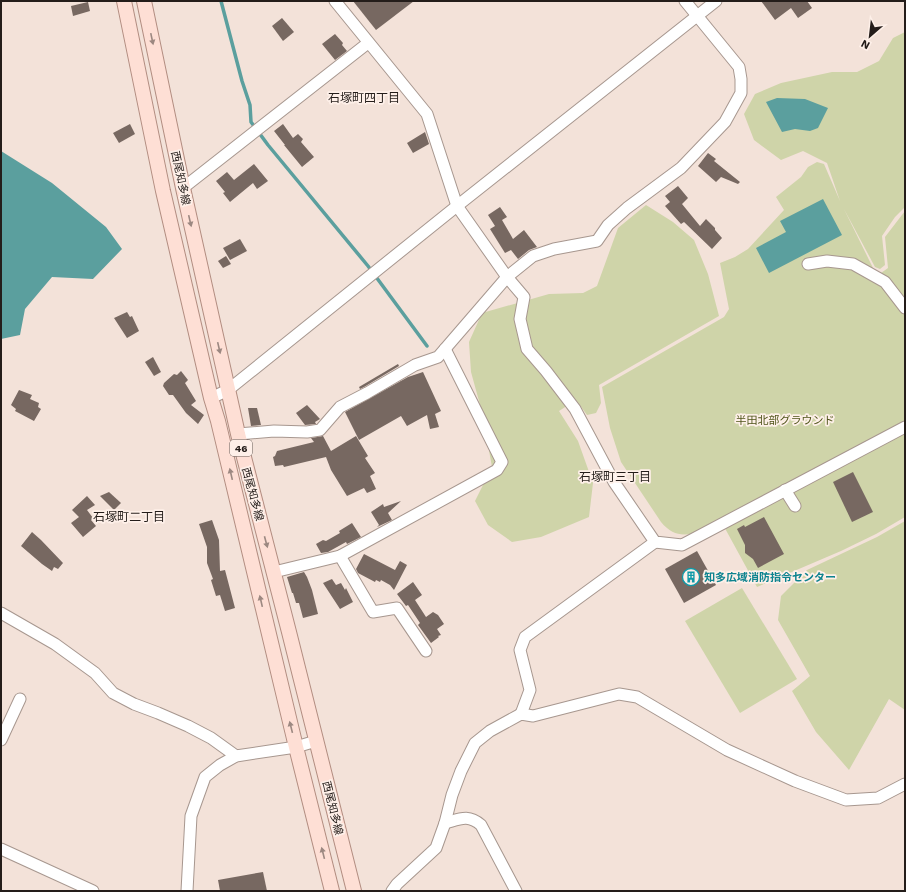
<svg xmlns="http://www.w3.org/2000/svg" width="906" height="892" font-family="'Work Sans','Noto Sans JP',sans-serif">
  <rect width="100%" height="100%" fill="#f3e2d9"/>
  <!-- green -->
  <g fill="#cfd4a9">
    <path d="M905,32v175l-10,10 -13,19 3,29 -5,4 -5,-2 -31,-58 30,61 7,3 7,-5 -3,-31 20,-26v306l-29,17 -35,17 -84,36 -36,-66c-22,10 -41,24 -60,1l-40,-60 -11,-34 -8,-41 122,-70 5,-8 -9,-46 15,-6 13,-8 36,-39 -8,-13 25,-20 7,-10 9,-5 7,2 16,37 -13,-38 -24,-12 -22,9 -27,-20 -10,-26 11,-20 26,-11 51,-11h25l22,-11 14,-23z"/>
    <path d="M646,205l27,17 21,18 14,34 11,42 -120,69 2,18 -5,10 -9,2 -11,-15 -17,11 19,30 15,42 -4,34 -48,20 -29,5 -24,-17 -13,-24 17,-34 -10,-55 -11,-40 -2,-30 13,-29 67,-19 34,-1 14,-7 21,-58z"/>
    <path d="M905,521v189l-16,-11 -40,71 -33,-38 -24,-41 18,-15 -32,-56 3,-24 26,-26 70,-33z"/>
    <path d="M742,588l55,91 -57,34 -55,-92z"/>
  </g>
  <!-- water -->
  <g fill="#5b9f9e">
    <path d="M777,98l28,1 23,9 -10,20 -8,3 -15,-2 -13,3 -16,-30z"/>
    <path d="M1,151l51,32 54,44 16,22 -29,30 -41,-2 -27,32 -5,26 -19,4z"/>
    <path d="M823,199l19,36 -73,38 -13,-25 30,-16 -6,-11z"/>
  </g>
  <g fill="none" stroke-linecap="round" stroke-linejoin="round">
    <!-- stream -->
    <path stroke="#5b9f9e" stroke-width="3.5" d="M221,1l21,80 8,24 1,17 17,23 100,121 59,80"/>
  </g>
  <!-- building -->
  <g fill="#776861">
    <path d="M353,1h61l-38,29z"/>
    <path d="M761,1h46l5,7 -14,10 -7,-10 -16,12z"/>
    <path d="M88,2l2,9 -17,5 -2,-10z"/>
    <path d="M282,18l12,14 -11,9 -11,-15z"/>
    <path d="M335,34l8,9 -1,2 5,6 -12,9 -13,-16z"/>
    <path d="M130,124l5,10 -16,9 -6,-10z"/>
    <path d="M283,124l10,14 5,-4 5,5 -2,3 13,15 -12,10 -18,-22h1l-11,-14z"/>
    <path d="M425,132l4,12 -16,9 -6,-10z"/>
    <path d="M708,153l8,6 -2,2 26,21 -2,2 -17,-7 -5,5 -18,-16z"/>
    <path d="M254,164l14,17 -11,8 -4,-6 -23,19 -7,-9 2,-1 -9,-11 11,-9 7,8z"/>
    <path d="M678,186l10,12 -6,6 18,22 6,-7 9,9v2l7,8 -10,11 -28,-27 -3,2 -16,-18 5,-4 -5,-6z"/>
    <path d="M500,207l7,10 -5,3 11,19 11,-9 13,17 -8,3 -11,9 -7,-9 -6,3 -15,-24 5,-3 -7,-11z"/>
    <path d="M240,239l7,12 -17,9 -7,-12z"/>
    <path d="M226,256l5,8 -8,4 -5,-7z"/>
    <path d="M127,312l3,5 2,-1 7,15 -12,7 -13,-20z"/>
    <path d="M153,357l8,15 -7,4 -9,-14z"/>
    <path d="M398,364l1,2 -35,21 -4,2 -1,-2z"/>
    <path d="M181,371l7,9 -3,3 11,18 -5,4 13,10 -6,9 -12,-11 -13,-18h-4l-6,-9 1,-3 10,-9 3,1z"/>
    <path d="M423,372l18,39 -6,3 4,13 -9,2 -3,-14 -20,11 -6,-10 -42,24 -14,-28 63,-35z"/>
    <path d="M19,390l13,5 -2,4 9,4 -1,4 3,2 -7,12 -19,-10 1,-2 -5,-4z"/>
    <path d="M307,405l13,14 -5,3 1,2 -11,1 -9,-12z"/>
    <path d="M248,408h9l4,17 -10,1z"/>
    <path d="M323,436l8,15 25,-15 12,20 -3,2 10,15 -5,3 6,13 -9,4 -3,-5 -17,8 -16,-26 -5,-13 -42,10 -1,-2 -8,1 -2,-9 2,-1 2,-5 37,-9 -3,-4z"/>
    <path d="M853,472l20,40 -21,10 -19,-40z"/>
    <path d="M109,492l12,11 -7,7 -14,-14z"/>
    <path d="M87,496l8,9 -8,5 6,8 -2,2 5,6 -13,11 -12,-14 8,-6 -7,-7z"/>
    <path d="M401,501l-13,12 4,7 -15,7 2,-2 -8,-13 12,-8 1,3z"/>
    <path d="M764,517l20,37 -26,14 -5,-9 -8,-6v-8l-8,-16 7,-4 1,2z"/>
    <path d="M212,520l7,20 1,31 5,-1 10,38 -10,3 -5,-16 -4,1 -5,-16 2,-1 -6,-16v-16l-8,-23z"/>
    <path d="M352,523l9,14 -14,7 -1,-2 -18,10 -7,1 -5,-9 7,-4 3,1 14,-8 -1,-2z"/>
    <path d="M32,532l9,8 22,23 -5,6 -4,-2 -2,4 -10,-7 -21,-18z"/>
    <path d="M697,551l19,34 -32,18 -19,-34z"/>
    <path d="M364,554l31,16 5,-9 7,4 -13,25 -4,-5 -9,-5 -1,2 -4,-2 -1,2 -17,-9 -2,-4z"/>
    <path d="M304,572l3,5 5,13 6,24 -15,4 -4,-15h-3l-3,-10h-1l-5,-16z"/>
    <path d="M332,579l4,6 5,-2 4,7 1,-2 7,14 -13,7 -17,-26z"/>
    <path d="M413,582l9,13 -7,5 11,17 7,-5 5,3 6,9 -7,5 4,6 -3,1 1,1 -8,6 -13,-18 2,-2 -12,-18 -2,1 -9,-12z"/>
    <path d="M263,872l4,19h-47l-2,-11z"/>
  </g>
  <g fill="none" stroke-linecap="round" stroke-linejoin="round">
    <!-- minor casing -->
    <g stroke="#a7978f" stroke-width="13">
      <g id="minor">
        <path d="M335,1l92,113 30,92 50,71 17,20 -4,22 7,30 19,22 29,38 39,73 41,60 27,3 223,-118"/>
        <path d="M183,188l185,-145"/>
        <path d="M808,264l19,-3 26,3 32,18 20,26"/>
        <path d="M211,398l17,-8 229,-184 259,-205"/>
        <path d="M238,434l36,-3 33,1 13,-2 20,-23 27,-14 48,-28 23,-8 69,-80 26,-21 21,-7 43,-8 11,-16 19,-17 54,-40 44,-46 16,-29v-14l-2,-12 -54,-66"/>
        <path d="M785,490l10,16"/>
        <path d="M340,556l33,56 24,-4 29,43"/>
        <path d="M274,572l66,-16 157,-86 5,-8 -57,-113"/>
        <path d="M1,613l54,31 40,29 18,20 21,11 24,9 30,13 23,12 25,18"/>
        <path d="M521,714l9,-24 -10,-40 5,-13 130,-95"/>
        <path d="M1,740l19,-41"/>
        <path d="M445,823c15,-4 23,-9 36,2l35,66"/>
        <path d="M1,849l92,42"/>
        <path d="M187,891l4,-75 14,-39 15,-12 16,-9 60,-9 20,-6"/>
        <path d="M392,891l5,-7 39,-36 9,-25 7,-28 9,-24 14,-28 15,-12 31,-17 12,2 86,-22 18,3 90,53 68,31 51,19 32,-2 27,-14"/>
      </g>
    </g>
    <!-- major casing -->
    <g stroke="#b28d81" stroke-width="16">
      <g id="major">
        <path d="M124,1l39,190 48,207 7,23 78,326 36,144"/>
        <path d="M144,1l39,187 55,246 51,198 65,259"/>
      </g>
    </g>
    <!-- minor -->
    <use href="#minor" stroke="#fff" stroke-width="11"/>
    <!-- major -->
    <use href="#major" stroke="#fedfd5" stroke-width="14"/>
  </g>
  <!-- one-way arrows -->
  <defs><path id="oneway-solid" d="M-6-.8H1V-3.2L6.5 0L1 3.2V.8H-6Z"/></defs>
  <g fill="#9c8881">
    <use href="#oneway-solid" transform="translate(152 39) rotate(78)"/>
    <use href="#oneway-solid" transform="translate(190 221) rotate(77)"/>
    <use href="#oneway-solid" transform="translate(219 348) rotate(77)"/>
    <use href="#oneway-solid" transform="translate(231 474) rotate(-103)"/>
    <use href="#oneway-solid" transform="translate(266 542) rotate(75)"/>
    <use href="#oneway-solid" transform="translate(261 601) rotate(-103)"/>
    <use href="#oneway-solid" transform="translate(291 727) rotate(-104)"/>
    <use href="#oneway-solid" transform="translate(323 853) rotate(-104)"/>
  </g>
  <!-- icons -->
  <defs>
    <g id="building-ring" transform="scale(0.9)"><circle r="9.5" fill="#fef0e9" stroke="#0f9aa8" stroke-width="1.5"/><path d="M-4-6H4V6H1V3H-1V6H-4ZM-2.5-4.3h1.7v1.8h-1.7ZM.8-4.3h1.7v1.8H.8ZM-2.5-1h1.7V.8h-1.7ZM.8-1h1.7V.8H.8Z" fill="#0f9aa8"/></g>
  </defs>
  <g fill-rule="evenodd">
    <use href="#building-ring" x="691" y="577"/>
  </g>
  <g text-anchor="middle" stroke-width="3.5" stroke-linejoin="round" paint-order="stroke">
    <!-- shield labels -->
    <rect fill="#fef0e9" stroke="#655c58" stroke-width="1" x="230" y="440" width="22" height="16" rx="3"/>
    <g font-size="10" font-weight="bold" fill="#241d1a">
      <text x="241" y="452">46</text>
    </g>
    <!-- street labels -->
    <g font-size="11" fill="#241d1a" stroke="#fef0e9">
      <text transform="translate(181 178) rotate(78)" y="4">西尾知多線</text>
      <text transform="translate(253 494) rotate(75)" y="4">西尾知多線</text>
      <text transform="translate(333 808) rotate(76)" y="4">西尾知多線</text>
    </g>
    <!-- park labels -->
    <g font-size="11" fill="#4f541a" stroke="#fef0e9">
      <text x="785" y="424">半田北部グラウンド</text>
    </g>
    <!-- culture labels -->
    <g font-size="11" font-weight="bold" fill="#0d838f" stroke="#fef0e9" text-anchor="start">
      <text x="704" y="581">知多広域消防指令センター</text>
    </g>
    <!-- neighbourhood labels -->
    <g font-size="12" fill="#241d1a" stroke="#fef0e9">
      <text x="364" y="102">石塚町四丁目</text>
      <text x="615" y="481">石塚町三丁目</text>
      <text x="129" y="521">石塚町二丁目</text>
    </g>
  </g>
  <!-- border -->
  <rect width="906" height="892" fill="none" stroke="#241d1a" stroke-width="4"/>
  <!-- north arrow -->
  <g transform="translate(870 36) rotate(208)" stroke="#fef0e9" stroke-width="3" paint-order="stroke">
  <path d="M0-3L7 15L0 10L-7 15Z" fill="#241d1a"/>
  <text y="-6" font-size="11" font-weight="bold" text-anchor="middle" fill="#241d1a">N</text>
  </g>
</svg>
